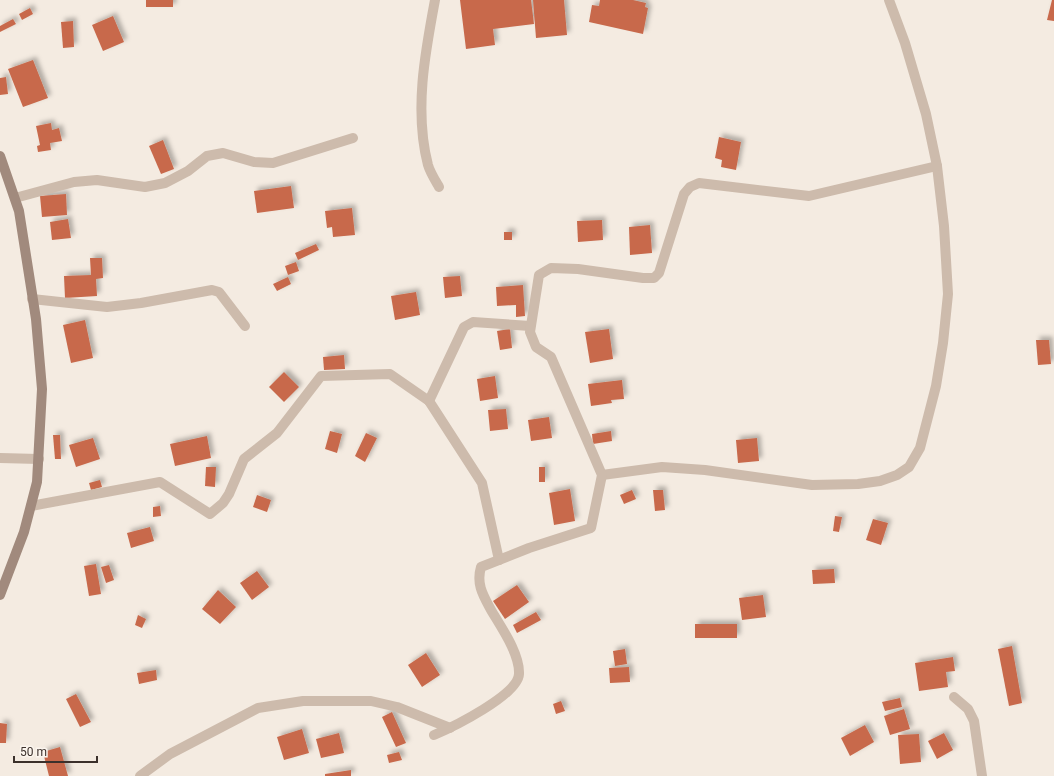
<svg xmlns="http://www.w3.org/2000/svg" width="1054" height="776" font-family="Roboto,sans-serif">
  <defs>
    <filter id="shadow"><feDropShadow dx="3.5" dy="-3.5" stdDeviation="2" flood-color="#0004"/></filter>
  </defs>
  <rect width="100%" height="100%" fill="#f4ebe1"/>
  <!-- building -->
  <g fill="#c8694b" filter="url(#shadow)">
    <rect x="146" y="0" width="27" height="7"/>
    <path d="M460,0h71l3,24 -41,5 2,16 -29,4z"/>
    <path d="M533,0h31l3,35 -31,3z"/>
    <path d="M600,0h33l13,3 -1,4 3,1 -5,26 -54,-12 3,-17 7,1z"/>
    <path d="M1052,0h2v21l-7,-1z"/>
    <path d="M30,8l3,6 -11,6 -3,-6z"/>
    <path d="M113,16l11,26 -21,9 -11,-26z"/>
    <path d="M13,19l3,5 -16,8v-6z"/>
    <path d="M73,21l1,26 -11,1 -2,-26z"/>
    <path d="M33,60l15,38 -25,9 -15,-38z"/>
    <path d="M6,77l2,17 -8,1v-17z"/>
    <path d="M51,123l1,7 7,-2 3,13 -12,2 1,7 -13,2 -1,-6 3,-1 -4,-19z"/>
    <path d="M719,137l22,5 -5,28 -15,-3 1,-7 -7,-2z"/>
    <path d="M163,140l11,29 -13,5 -12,-28z"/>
    <path d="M291,186l3,22 -37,5 -3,-22z"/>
    <path d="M66,194l1,21 -25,2 -2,-21z"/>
    <path d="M352,208l3,27 -22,2 -1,-10 -5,1 -2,-17z"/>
    <path d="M68,219l3,19 -19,2 -2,-18z"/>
    <path d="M602,220l1,20 -25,2 -1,-21z"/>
    <path d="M650,225l2,28 -22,2 -1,-28z"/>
    <rect x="504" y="232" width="8" height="8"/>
    <path d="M316,244l3,6 -21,10 -3,-7z"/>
    <path d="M90,258h12l1,20 -7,1 1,17 -32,2 -1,-22 27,-1z"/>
    <path d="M296,262l3,9 -11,4 -3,-9z"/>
    <path d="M460,276l2,20 -17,2 -2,-21z"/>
    <path d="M288,277l3,7 -14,7 -4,-7z"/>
    <path d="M523,285l2,31 -9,1v-12l-19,1 -1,-19z"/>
    <path d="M416,292l4,23 -25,5 -4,-24z"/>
    <path d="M85,320l8,38 -22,5 -8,-38z"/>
    <path d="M510,329l2,19 -12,2 -3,-19z"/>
    <path d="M609,329l4,30 -23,4 -5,-31z"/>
    <path d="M1036,340h13l2,24 -13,1z"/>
    <path d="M344,355l1,14 -21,1 -1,-13z"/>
    <path d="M284,372l15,15 -15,15 -15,-15z"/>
    <path d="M495,376l3,22 -18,3 -3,-22z"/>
    <path d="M622,380l2,19 -13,1 1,3 -21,3 -3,-22z"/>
    <path d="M506,409l2,20 -18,2 -2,-21z"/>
    <path d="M549,417l3,21 -21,3 -3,-21z"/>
    <path d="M330,431l12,3 -5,19 -12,-4z"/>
    <path d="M611,431l1,10 -19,3 -1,-10z"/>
    <path d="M366,433l11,5 -12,24 -10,-6z"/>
    <path d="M53,435h7l1,24h-6z"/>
    <path d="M207,436l4,22 -36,8 -5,-22z"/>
    <path d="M93,438l7,21 -24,8 -7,-22z"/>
    <path d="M757,438l2,23 -21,2 -2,-23z"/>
    <path d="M206,467h10l-1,20 -10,-1z"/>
    <rect x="539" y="467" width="6" height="15"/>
    <path d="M100,480l2,7 -11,3 -2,-7z"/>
    <path d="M570,489l5,32 -21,4 -5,-32z"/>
    <path d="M632,490l4,9 -12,5 -4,-9z"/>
    <path d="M653,490h10l2,20 -10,1z"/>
    <path d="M257,495l14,5 -4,12 -14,-5z"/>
    <path d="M160,506l1,10 -8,1v-10z"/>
    <path d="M835,516l7,1 -3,15 -6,-1z"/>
    <path d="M873,519l15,4 -7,22 -15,-5z"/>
    <path d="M150,527l4,14 -23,7 -4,-15z"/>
    <path d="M96,564l5,30 -12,2 -5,-30z"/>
    <path d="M109,565l5,15 -8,3 -5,-16z"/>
    <path d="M834,569l1,14 -22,1 -1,-14z"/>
    <path d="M257,571l12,16 -17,13 -12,-17z"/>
    <path d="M517,585l12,17 -24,17 -12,-18z"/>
    <path d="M218,590l18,17 -16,17 -18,-15z"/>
    <path d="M763,595l3,22 -24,3 -3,-22z"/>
    <path d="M536,612l5,8 -24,13 -4,-8z"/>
    <path d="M138,615l8,4 -4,9 -7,-3z"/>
    <rect x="695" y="624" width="42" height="14"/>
    <path d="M1012,646l10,57 -13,3 -11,-57z"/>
    <path d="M625,649l2,15 -12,2 -2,-15z"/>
    <path d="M426,653l14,22 -18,12 -14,-22z"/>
    <path d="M953,657l2,14 -9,1 2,15 -29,4 -4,-28z"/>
    <path d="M629,667l1,15 -20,1 -1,-15z"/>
    <path d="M156,670l1,10 -18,4 -2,-11z"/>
    <path d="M76,694l15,28 -11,5 -14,-28z"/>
    <path d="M900,698l2,9 -17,4 -3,-9z"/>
    <path d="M561,701l4,10 -9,3 -3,-10z"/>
    <path d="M904,709l6,20 -20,6 -6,-19z"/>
    <path d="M392,712l14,31 -10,4 -14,-30z"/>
    <path d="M0,723l7,1 -1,19h-6z"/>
    <path d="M865,725l9,17 -24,14 -9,-18z"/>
    <path d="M302,729l7,24 -25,7 -7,-23z"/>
    <path d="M339,733l5,20 -23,5 -5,-19z"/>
    <path d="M944,733l9,17 -16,9 -9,-18z"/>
    <path d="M919,734l2,28 -21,2 -2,-29z"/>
    <path d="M60,747l8,29h-19l-6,-24z"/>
    <path d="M399,752l3,8 -13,3 -2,-8z"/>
    <path d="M351,770v6h-26v-2z"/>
  </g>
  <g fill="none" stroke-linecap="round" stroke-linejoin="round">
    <!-- street -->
    <g stroke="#cdbbac" stroke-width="10">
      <path d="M435,0c-10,53 -21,111 -7,165 2,7 7,15 11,22"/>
      <path d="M15,198l59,-16 23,-2 48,7 20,-4 23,-12 19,-15 16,-3 31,9 19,1 80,-25"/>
      <path d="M32,299l75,8 34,-4 71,-13 7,2 26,34"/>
      <path d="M429,401l35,-74 9,-5 57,4"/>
      <path d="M0,458l39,1"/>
      <path d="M602,475l60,-8 43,3 107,15 46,-1 22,-3 17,-6 12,-8 11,-19 16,-62 7,-43 5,-49 -4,-68 -7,-60 -11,-52 -21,-71 -16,-43"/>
      <path d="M31,506l129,-24 50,32 13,-11 6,-9 15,-35 33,-26 44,-57 69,-2 39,27 53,82 17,77"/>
      <path d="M954,697l14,12 6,12 8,55"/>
      <path d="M434,735c19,-8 84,-40 85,-61 1,-20 -18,-47 -28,-64 -8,-15 -15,-26 -10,-43l48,-19 62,-20 11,-53 -51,-118 -15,-10 -6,-15 9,-57 12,-7 27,1 65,9h11l5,-5 25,-79 6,-7 9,-4 110,13 128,-30"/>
      <path d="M140,776l30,-22 88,-46 45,-7h68l26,6 53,21"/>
    </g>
    <!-- secondary -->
    <path stroke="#a18a7d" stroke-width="10" d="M0,156l19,55 17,108 6,70 -5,93 -13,50 -24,63"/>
  </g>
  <!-- scale -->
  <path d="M14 756v6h83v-6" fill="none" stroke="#3b302b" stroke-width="2"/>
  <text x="20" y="756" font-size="12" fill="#3b302b" stroke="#fbf5ee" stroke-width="3" paint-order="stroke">50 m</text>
</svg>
